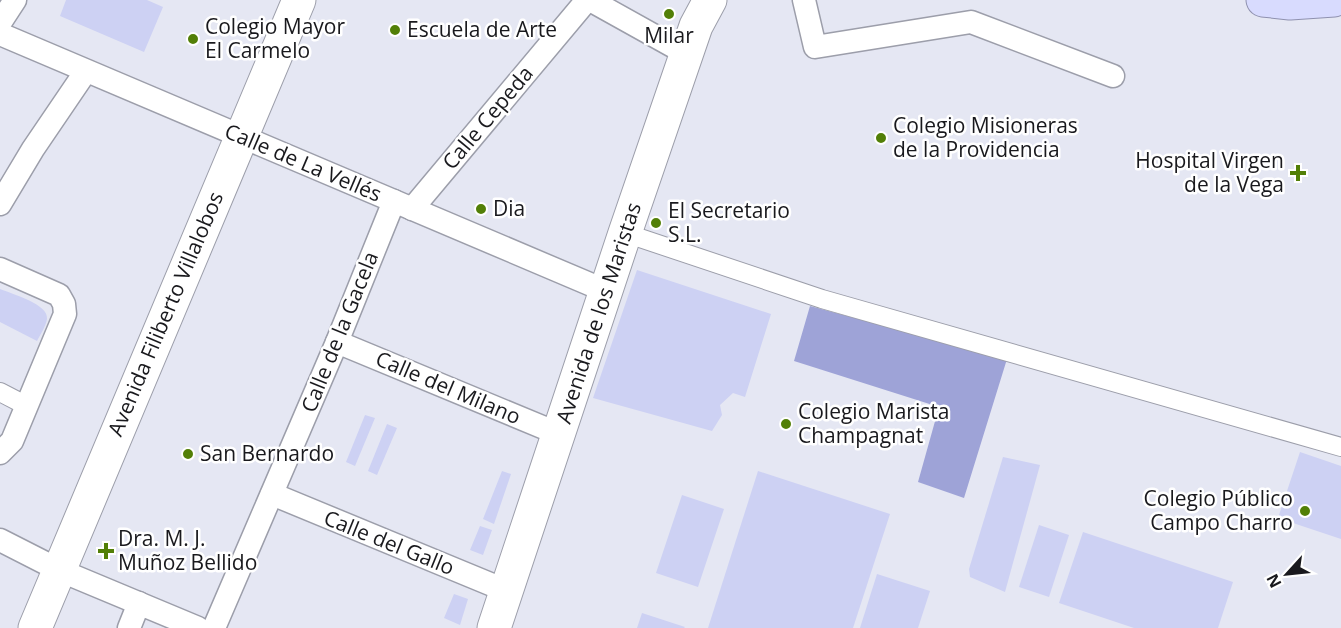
<svg xmlns="http://www.w3.org/2000/svg" width="1341" height="628" font-family="'Open Sans',sans-serif">
  <rect width="100%" height="100%" fill="#e5e7f3"/>
  <!-- green -->
  <g fill="#cdd1f3">
    <path d="M66,0h81l16,7 -19,45 -84,-36z"/>
    <path d="M637,270l134,44 -26,83 -12,-4 -13,12 2,10 -10,16 -119,-33z"/>
    <path d="M0,289c12,5 49,15 47,30 -1,7 -7,16 -10,22l-37,-19z"/>
    <path d="M365,415l10,3 -20,48 -9,-4z"/>
    <path d="M387,424l10,4 -20,47 -9,-4z"/>
    <path d="M1300,452l41,14v73l-63,-21z"/>
    <path d="M1003,457l37,8 -35,127 -35,-15 -1,-8z"/>
    <path d="M502,471l9,3 -17,50 -11,-5z"/>
    <path d="M758,471l132,43 -37,114h-145z"/>
    <path d="M682,495l42,14 -26,78 -42,-14z"/>
    <path d="M1039,525l30,10 -20,62 -30,-10z"/>
    <path d="M480,526l12,4 -9,25 -13,-5z"/>
    <path d="M1083,532l150,50 -15,46h-84l-75,-25z"/>
    <path d="M877,574l53,17 -12,37h-58z"/>
    <path d="M454,594l14,5 -8,26 -16,-7z"/>
    <path d="M642,613l43,14 -1,1h-47z"/>
  </g>
  <!-- forest -->
  <path fill="#9ea3d7" d="M810,306l197,53 -43,139 -46,-16 21,-75 -145,-46z"/>
  <g fill="none" stroke-linecap="round" stroke-linejoin="round">
    <!-- pedestrian casing -->
    <g stroke="#9c9eaa" stroke-width="20">
      <g id="pedestrian">
        <path d="M625,233l197,66 519,148"/>
        <path d="M0,392l27,14"/>
      </g>
    </g>
    <!-- minor casing -->
    <g stroke="#9c9eaa" stroke-width="25">
      <g id="minor">
        <path d="M590,0l97,54"/>
        <path d="M804,0l11,47 156,-25 142,54"/>
        <path d="M0,23l15,-23"/>
        <path d="M0,34l606,257"/>
        <path d="M0,204l33,-55 53,-78"/>
        <path d="M412,209l175,-209"/>
        <path d="M0,269l59,26 5,9 1,10 -53,127 -12,12"/>
        <path d="M337,342l222,92"/>
        <path d="M272,494l235,97"/>
        <path d="M0,540l59,30 139,58"/>
        <path d="M129,628l10,-25"/>
        <path d="M214,628l123,-286 57,-141"/>
      </g>
    </g>
    <!-- secondary casing -->
    <g stroke="#9c9eaa" stroke-width="35">
      <g id="secondary">
        <path d="M35,628l264,-628"/>
        <path d="M494,628l131,-395 71,-207 14,-26"/>
      </g>
    </g>
    <!-- trunk casing -->
    <g stroke="#8f91af" stroke-width="35">
      <path id="trunk" d="M1263,0l27,3 44,-3"/>
    </g>
    <!-- pedestrian -->
    <use href="#pedestrian" stroke="#fff" stroke-width="18"/>
    <!-- minor -->
    <use href="#minor" stroke="#fff" stroke-width="22"/>
    <!-- secondary -->
    <use href="#secondary" stroke="#fff" stroke-width="33"/>
    <!-- trunk -->
    <use href="#trunk" stroke="#d8dbfe" stroke-width="33"/>
  </g>
  <!-- markers -->
  <g fill="#527f07" stroke="#fff" stroke-width="2">
    <circle cx="669" cy="14" r="6"/>
    <circle cx="395" cy="30" r="6"/>
    <circle cx="193" cy="39" r="6"/>
    <circle cx="881" cy="138" r="6"/>
    <path d="M1295 164h6v6h6v6h-6v6h-6v-6h-6v-6h6z"/>
    <circle cx="481" cy="209" r="6"/>
    <circle cx="656" cy="223" r="6"/>
    <circle cx="786" cy="424" r="6"/>
    <circle cx="188" cy="454" r="6"/>
    <circle cx="1305" cy="511" r="6"/>
    <path d="M103 542h6v6h6v6h-6v6h-6v-6h-6v-6h6z"/>
  </g>
  <g text-anchor="middle" stroke-width="5" stroke-linejoin="round" paint-order="stroke">
    <!-- poi labels -->
    <g font-size="21" fill="#19191d" stroke="#fff" text-anchor="start">
      <text x="205" y="34">Colegio Mayor<tspan x="205" dy="24">El Carmelo</tspan></text>
      <text x="407" y="37">Escuela de Arte</text>
      <text x="669" y="43" text-anchor="middle">Milar</text>
      <text x="893" y="133">Colegio Misioneras<tspan x="893" dy="24">de la Providencia</tspan></text>
      <text x="1284" y="168" text-anchor="end">Hospital Virgen<tspan x="1284" dy="24">de la Vega</tspan></text>
      <text x="493" y="216">Dia</text>
      <text x="668" y="218">El Secretario<tspan x="668" dy="24">S.L.</tspan></text>
      <text x="798" y="419">Colegio Marista<tspan x="798" dy="24">Champagnat</tspan></text>
      <text x="200" y="461">San Bernardo</text>
      <text x="1293" y="506" text-anchor="end">Colegio Público<tspan x="1293" dy="24">Campo Charro</tspan></text>
      <text x="118" y="546">Dra. M. J.<tspan x="118" dy="24">Muñoz Bellido</tspan></text>
    </g>
    <!-- street labels -->
    <g font-size="21" fill="#19191d" stroke="#fff">
      <text transform="translate(488 118) rotate(-50)" y="7">Calle Cepeda</text>
      <text transform="translate(303 163) rotate(23)" y="7">Calle de La Vellés</text>
      <text transform="translate(599 313) rotate(-72)" y="7">Avenida de los Maristas</text>
      <text transform="translate(166 314) rotate(-67)" y="7">Avenida Filiberto Villalobos</text>
      <text transform="translate(340 332) rotate(-68)" y="7">Calle de la Gacela</text>
      <text transform="translate(448 388) rotate(23)" y="7">Calle del Milano</text>
      <text transform="translate(389 543) rotate(22)" y="7">Calle del Gallo</text>
    </g>
  </g>
  <!-- north arrow -->
  <g transform="translate(1287 574) rotate(243)" stroke="#ffffff" stroke-width="4.5" paint-order="stroke">
  <path d="M0-4.5L10 22L0 15L-10 22Z" fill="#19191d"/>
  <text y="-9" font-size="16" font-weight="bold" text-anchor="middle" fill="#19191d">N</text>
  </g>
</svg>
